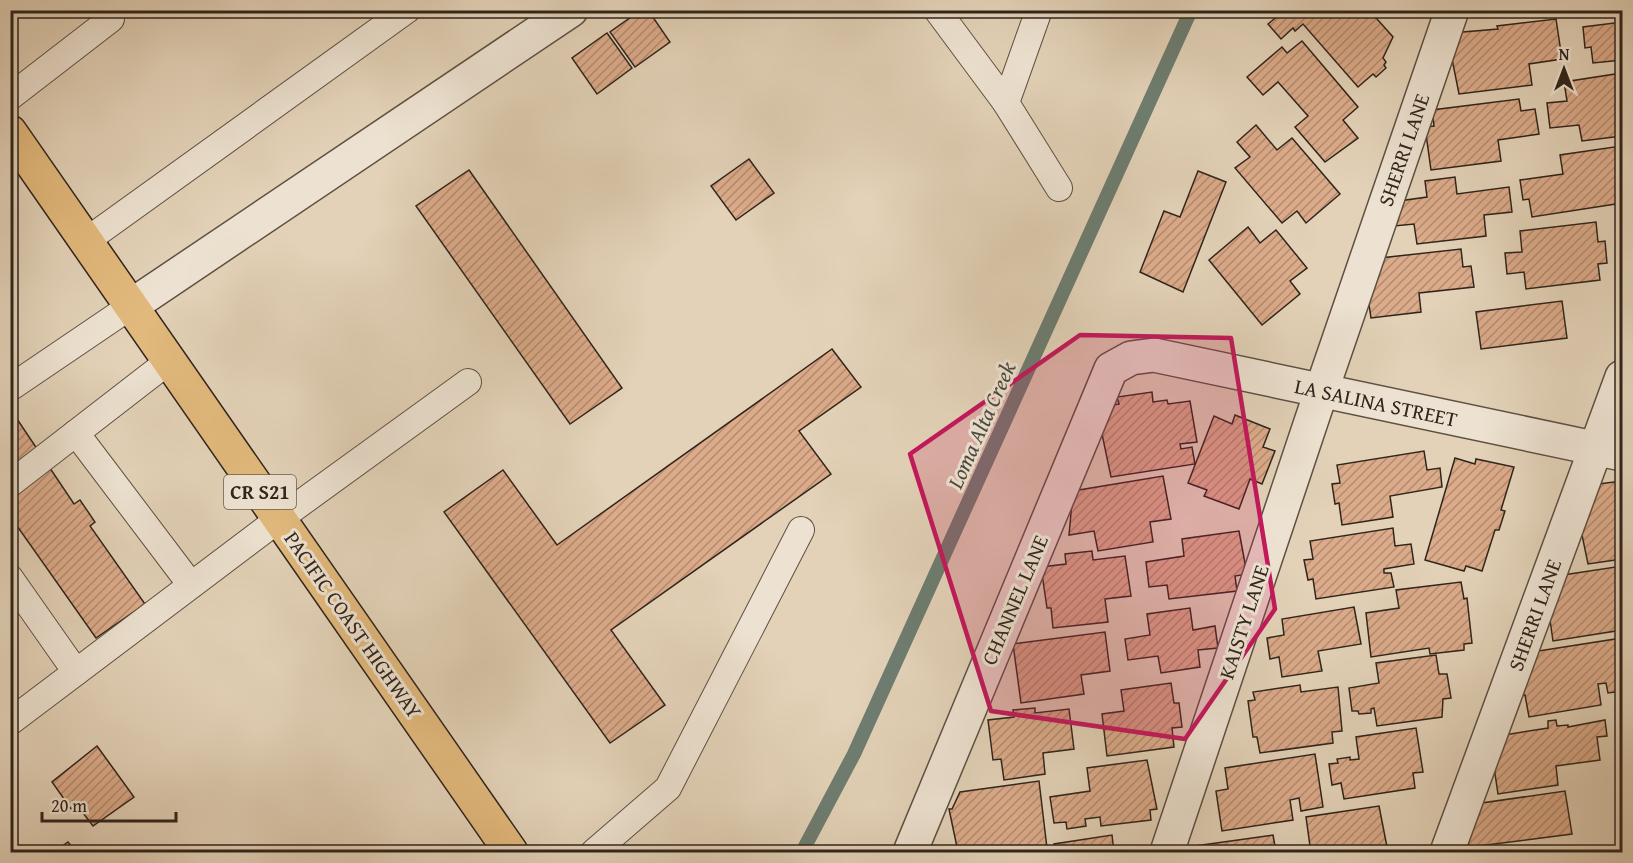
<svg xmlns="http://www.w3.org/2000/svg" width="1633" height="863" font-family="'Gentium Book Plus',serif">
  <defs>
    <pattern id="building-hatch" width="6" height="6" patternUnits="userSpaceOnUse" patternTransform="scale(1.5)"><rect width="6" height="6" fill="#dcab8a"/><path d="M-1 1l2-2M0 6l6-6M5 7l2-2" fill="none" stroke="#b38b70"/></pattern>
  </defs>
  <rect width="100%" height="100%" fill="#e3d2b8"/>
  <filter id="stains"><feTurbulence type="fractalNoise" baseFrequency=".00333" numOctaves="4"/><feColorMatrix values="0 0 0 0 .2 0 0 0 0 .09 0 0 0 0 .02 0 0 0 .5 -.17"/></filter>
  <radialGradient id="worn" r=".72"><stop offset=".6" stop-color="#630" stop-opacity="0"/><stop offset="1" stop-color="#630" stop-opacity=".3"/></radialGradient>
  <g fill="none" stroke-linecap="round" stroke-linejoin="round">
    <!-- stream -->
    <path stroke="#6d7d71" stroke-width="14" d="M802,852l52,-98 337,-744"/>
  </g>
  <!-- building -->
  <g fill="url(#building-hatch)" stroke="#30241c" stroke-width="1.5">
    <path d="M641,10h7l22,32 -35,25 -25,-35z"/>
    <path d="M1285,10h84l24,27 -10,21 3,4 -2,3 2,3 -10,9 -3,-3 -15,13 -55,-63 -8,7 -2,-3 -12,11 -13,-15z"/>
    <path d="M1507,10h34l-33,5z"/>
    <path d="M1556,19l6,40 -33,5 3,21 -73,9 -9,-45 1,-16 47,-4 -1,-3z"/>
    <path d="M1622,22v38l-29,3 -2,-16 -6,1 -2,-21z"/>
    <path d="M607,33l25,35 -35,26 -25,-36z"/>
    <path d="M1302,41l56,66 -15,13 15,18 -33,24 -30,-35 13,-11 -30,-34 -15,13 -16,-18 35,-30 5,6z"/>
    <path d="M1622,73v63l-40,5 -3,-16 -29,3 -3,-25 20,-2 -3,-19z"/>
    <path d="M1519,99l2,12 14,-2 4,25 -41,6 3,21 -70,9 -6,-43 9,-1 -2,-16z"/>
    <path d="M1256,125l21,25 15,-12 48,56 -34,29 -9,-12 -15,12 -47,-55 15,-11 -13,-15z"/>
    <path d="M1621,146l1,57 -90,14 -3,-18 -6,1 -3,-20 43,-6 -3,-19z"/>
    <path d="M749,159l25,34 -38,27 -25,-34z"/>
    <path d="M469,170l153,218 -52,36 -154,-218z"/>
    <path d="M1198,171l28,11 -43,110 -43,-20 24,-61 16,6z"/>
    <path d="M1455,177l2,17 52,-7 3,25 -28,3 2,21 -69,8 -3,-20 -20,2 -2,-24 35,-5 -2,-16z"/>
    <path d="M1596,222l2,20 7,-1 2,22 -9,1 2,16 -74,9 -2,-17 -17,2 -2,-21 17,-1 -2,-21z"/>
    <path d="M1248,227l12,16 16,-13 31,38 -17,13 10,13 -38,31 -53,-65z"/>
    <path d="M1461,249l2,18 8,-1 3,21 -55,6 2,19 -50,6 -3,-20 3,-39z"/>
    <path d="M1562,301l5,37 -86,11 -5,-37z"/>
    <path d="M832,349l29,38 -62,44 32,43 -220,156 54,75 -55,38 -166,-231 59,-42 54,75z"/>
    <path d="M1152,392l1,10 14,-2 1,4 22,-3 7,41 -17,2 1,5 11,-2 3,17 -84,13 -13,-62 10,-10 11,-1 -2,-7z"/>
    <path d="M1235,415l35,14 -7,18 12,4 -13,33 -12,-5 -11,30 -35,-13 3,-6 -19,-7 26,-67 18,8z"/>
    <path d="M17,419l57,85 6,-4 15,22 -5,4 55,78 -49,34 -86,-122v-92z"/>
    <path d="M1424,451l3,19 13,-2 2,19 -52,9 3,21 -51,8 -3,-22 -4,1 -3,-20 8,-1 -3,-18z"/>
    <path d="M1455,458l20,6 1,-5 38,8 -13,43 4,1 -6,19h-4l-13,41 -16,-5 -2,5 -39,-11z"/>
    <path d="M1163,476l8,43 -21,3 3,20 -55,9 -4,-20 -25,4 4,-44z"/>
    <path d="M1622,481v78l-34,5 -13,-63 15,-16z"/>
    <path d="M1393,528l2,18 16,-2 3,20 -30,5v4h7l3,14 -78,12 -3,-20 -5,1 -4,-20 9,-1 -3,-18z"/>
    <path d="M1239,531l8,43 -12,2 2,15 -68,8 -2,-14 -18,2 -3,-25 38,-6 -2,-17z"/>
    <path d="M1092,551l1,9 32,-4 6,40 -26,3 3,23 -55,6 -2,-20h-4l-6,-41 25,-3 -1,-10z"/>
    <path d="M1622,566v64l-69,11 -3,-21v-43z"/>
    <path d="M1461,582l3,17 3,-1 5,45 -8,1v6l-34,4 -1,-6 -58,9 -5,-44 33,-5 -3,-18z"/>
    <path d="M1354,607l7,37 -43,7 4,20 -40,6 -3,-20 -9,2 -3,-21 17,-3 -2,-16z"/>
    <path d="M1190,608l3,22 22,-4 3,22 -20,2 2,17 -39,6 -3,-17 -30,4 -3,-21 25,-4 -3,-21z"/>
    <path d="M1105,632l5,39 -29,4 3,19 -63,9 -8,-59z"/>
    <path d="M1622,638v53l-14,2 -2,-10 -8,1 3,21 -72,12 -4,-22 -8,2 2,-43z"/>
    <path d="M1436,655l3,19h8l4,24 -8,1 -1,18 -65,9 -3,-18 -3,1v4l-12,1 -1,-3h-6l-3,-23 30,-5 -3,-20z"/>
    <path d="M1171,683l3,20h5l3,24 -10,1 2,19 -67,9 -5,-42 22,-3 -3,-21z"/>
    <path d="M1300,685l1,7 37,-5 4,44 -10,1 1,11 -73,10 -3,-16h-4l-5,-36 7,-1 -2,-8z"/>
    <path d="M1035,708v5l34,-4 5,40 -31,4 2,21 -41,6 -3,-21 -8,1 -5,-40 26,-3 -1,-7z"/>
    <path d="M1556,720l1,6 11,-1v2l37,-7 2,16 -10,1 3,23 -44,6 2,19 -60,9 -8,-54 8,-4 50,-8v-7z"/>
    <path d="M1416,728l7,44 -10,1 2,15 -71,11 -3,-16 -9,2 -3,-21 9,-1 -1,-4 13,-2v3l9,-1 -3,-22z"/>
    <path d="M97,746l37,51 -41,29 -13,-17 -6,4 -22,-31z"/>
    <path d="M1315,754l8,53 -22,4 -2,-13 -9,2 3,20 -71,11 -6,-40 12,-2 -3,-21z"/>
    <path d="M1147,760l10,49 -7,1 1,10 -50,6 -1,-9 -15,2 1,7 -19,3 -1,-7 -12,1 -4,-26 40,-6 -3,-23z"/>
    <path d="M1039,781l8,67 -37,4h-52l-9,-43h3l8,-17z"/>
    <path d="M1565,791l7,43 -117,15 6,-43z"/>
    <path d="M1379,806l9,46h-80v-6h2l-4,-29z"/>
    <path d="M1112,835l2,17h-59l-1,-8z"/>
    <path d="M1273,835l3,17 20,-3v3h-104l3,-6z"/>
    <path d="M68,842l8,10h-22z"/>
  </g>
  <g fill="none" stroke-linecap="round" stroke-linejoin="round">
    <!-- service casing -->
    <g stroke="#5d5043" stroke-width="28">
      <g id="service">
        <path d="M937,10l69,93"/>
        <path d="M1039,10l-33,93 53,85"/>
        <path d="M10,97l101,-78 -5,-9"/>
        <path d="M86,241l321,-231"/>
        <path d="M10,388l121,-82"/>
        <path d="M76,433l115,152"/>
        <path d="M10,484l159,-123"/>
        <path d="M10,578l66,94"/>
        <path d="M10,722l269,-203 189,-137"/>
        <path d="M594,852l74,-64 133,-258"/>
      </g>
    </g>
    <!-- minor casing -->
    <g stroke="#5d5043" stroke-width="36">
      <g id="minor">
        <path d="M131,306l440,-296"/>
        <path d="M910,852l201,-483 20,-11 23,-3 468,99"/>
        <path d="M1167,852l154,-460 131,-382"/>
        <path d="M1447,852l175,-475"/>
      </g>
    </g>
    <!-- primary casing -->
    <g stroke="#30241c" stroke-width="36">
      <path id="primary" d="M10,132l501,720"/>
    </g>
    <!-- service -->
    <use href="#service" stroke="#ede2d1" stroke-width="26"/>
    <!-- minor -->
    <use href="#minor" stroke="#ede2d1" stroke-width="33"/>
    <!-- primary -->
    <use href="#primary" stroke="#e2b97c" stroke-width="33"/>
  </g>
  <!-- marked area -->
  <path fill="#c2185b" fill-opacity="0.2" stroke="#c2185b" stroke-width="4.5" stroke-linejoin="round" d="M1080,335l151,3 44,271 -90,130 -194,-28 -81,-257z"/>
  <g text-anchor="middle" stroke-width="6" stroke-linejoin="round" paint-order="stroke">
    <!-- shield labels -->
    <rect fill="#ede2d1" stroke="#695d52" stroke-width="1.5" x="224" y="475" width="72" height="34" rx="4.5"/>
    <g font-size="20" font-weight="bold" fill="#30241c">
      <text x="260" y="499">CR S21</text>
    </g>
    <!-- street labels -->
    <g font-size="21" fill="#30241c" stroke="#ede2d1">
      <text transform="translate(1404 150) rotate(-71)" y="7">SHERRI LANE</text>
      <text transform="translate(1376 403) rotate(12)" y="7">LA SALINA STREET</text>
      <text transform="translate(1015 600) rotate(-67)" y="7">CHANNEL LANE</text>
      <text transform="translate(1535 615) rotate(-70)" y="7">SHERRI LANE</text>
      <text transform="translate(1244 622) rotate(-72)" y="7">KAISTY LANE</text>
      <text transform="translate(353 625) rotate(55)" y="7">PACIFIC COAST HIGHWAY</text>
    </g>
    <!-- water labels -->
    <g font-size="22" font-style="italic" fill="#4a4940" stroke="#ede2d1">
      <text transform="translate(981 425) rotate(-66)" y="8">Loma Alta Creek</text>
    </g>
  </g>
  <!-- margin -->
  <rect width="1633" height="863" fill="none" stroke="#e3d2b8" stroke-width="36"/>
  <rect x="12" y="12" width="1609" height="839" fill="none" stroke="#30241c" stroke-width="3"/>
  <rect x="18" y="18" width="1597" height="827" fill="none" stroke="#30241c" stroke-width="1.5"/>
  <!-- north arrow -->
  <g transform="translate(1564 69)" stroke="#ede2d1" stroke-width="4.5" paint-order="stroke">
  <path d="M0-4.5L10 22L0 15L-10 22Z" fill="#30241c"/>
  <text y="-9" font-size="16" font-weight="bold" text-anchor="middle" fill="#30241c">N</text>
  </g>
  <!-- scale -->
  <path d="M42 812v9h134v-9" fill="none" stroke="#30241c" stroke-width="3"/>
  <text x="51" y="812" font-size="18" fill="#30241c" stroke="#ede2d1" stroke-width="4.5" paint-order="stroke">20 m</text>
  <rect width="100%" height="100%" filter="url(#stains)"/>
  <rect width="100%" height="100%" fill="url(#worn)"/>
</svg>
